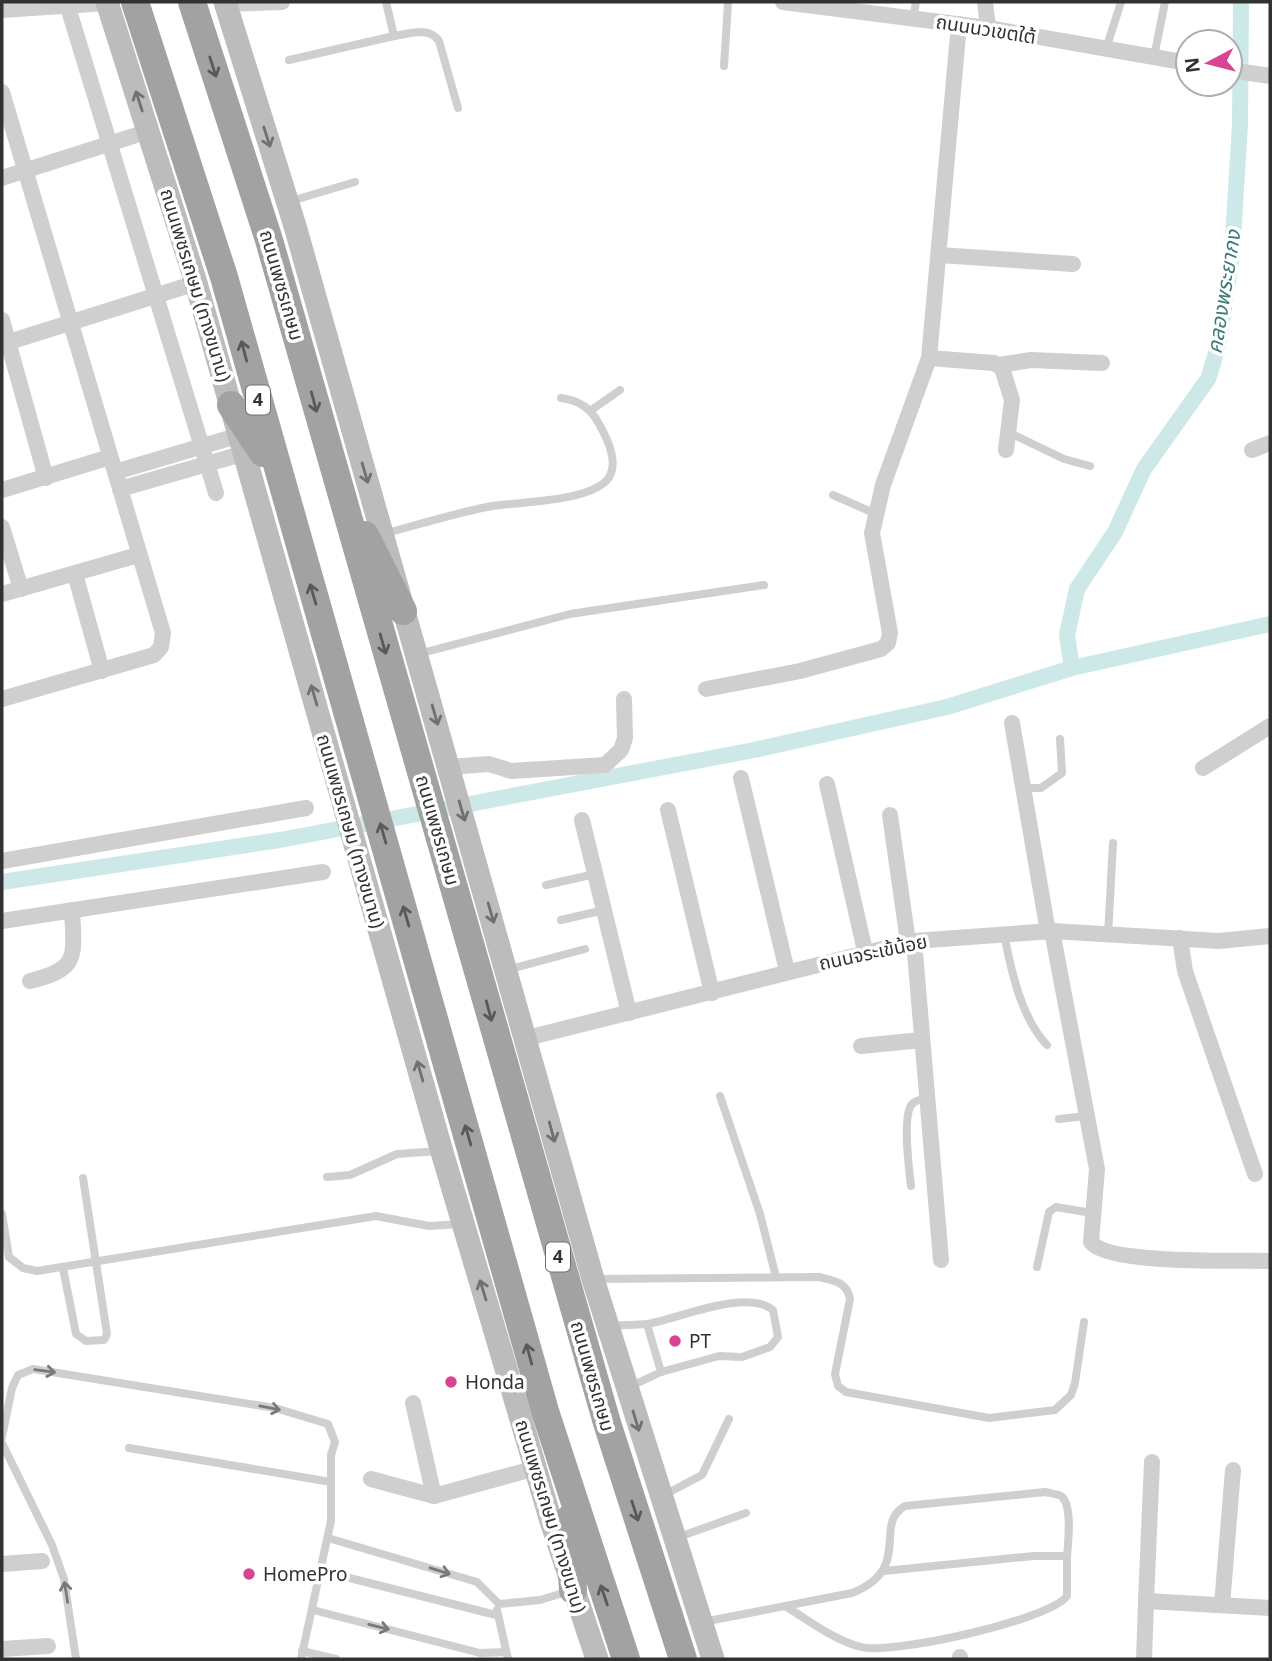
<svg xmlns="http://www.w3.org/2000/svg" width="1272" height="1661" font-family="'Noto Sans','Noto Sans Thai',sans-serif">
  <rect width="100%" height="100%" fill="#fff"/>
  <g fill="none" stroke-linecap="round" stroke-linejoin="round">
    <!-- canal -->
    <g stroke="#cce9e7" stroke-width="16">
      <path d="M1072,668l-5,-33 10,-46 38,-57 29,-63 64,-90 10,-32 14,-92 8,-132 1,-121"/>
      <path d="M2,882l278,-42 474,-90 193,-43 125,-39 198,-44"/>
    </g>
    <!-- service -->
    <g stroke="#cfcfcf" stroke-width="8">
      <path d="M386,2l8,34c16,-2 35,-10 45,5l19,67"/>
      <path d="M913,19l3,-17"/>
      <path d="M1106,49l15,-47"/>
      <path d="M1154,57l11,-55"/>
      <path d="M289,60l105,-24"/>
      <path d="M724,66l4,-64"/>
      <path d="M291,201l64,-19"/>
      <path d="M590,411l30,-21"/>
      <path d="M1010,433l54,26 26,7"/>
      <path d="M833,495l43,19"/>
      <path d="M383,534c34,-9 69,-20 104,-27 32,-6 98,-4 120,-27 13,-15 0,-42 -8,-56 -8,-16 -20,-24 -38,-26"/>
      <path d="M418,654l152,-40 194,-29"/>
      <path d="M1024,788h17l21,-15 -2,-34"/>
      <path d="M546,885l49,-11"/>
      <path d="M561,920l43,-10"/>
      <path d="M1004,934c7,36 17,84 43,111"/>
      <path d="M1108,935l5,-92"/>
      <path d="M507,970l78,-21"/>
      <path d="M720,1096l40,118 16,63"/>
      <path d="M1059,1119l28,-3"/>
      <path d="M327,1177l23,-2 47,-21 42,-3"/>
      <path d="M911,1186c-2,-17 -9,-70 1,-82 4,-4 10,-5 15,-6"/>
      <path d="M2,1214l7,43 14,11 14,3 339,-55 53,10 31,-2"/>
      <path d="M1037,1267l12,-55 7,-5 36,6"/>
      <path d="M63,1268l13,66 10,7 18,-1 3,-6 -24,-156"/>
      <path d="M595,1279l224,-2c16,4 28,5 31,22l-15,75 3,12 8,6 143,26 66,-8 16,-15 4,-12 9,-61"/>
      <path d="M647,1324l14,48"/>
      <path d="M609,1326c12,-1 25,-1 38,-2 31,-5 99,-36 126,-14l5,27 -8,10 -28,10 -23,-1 -58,16 -32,15"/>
      <path d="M2,1437l10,-49 6,-13 15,-6 242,39 53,16 7,18 -4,13v66l-30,138"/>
      <path d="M2,1443l50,102 12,34 12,80"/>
      <path d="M129,1448l202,34"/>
      <path d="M664,1495l38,-20 27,-56"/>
      <path d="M328,1538l149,44 22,22 41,-4 30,-9"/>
      <path d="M676,1538l70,-25"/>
      <path d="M322,1571l174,44"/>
      <path d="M785,1606c23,14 49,34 76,41 31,8 189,-27 206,-51v-40h-33l-150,15"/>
      <path d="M313,1610l167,43 26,-1"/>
      <path d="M497,1610l11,49"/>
      <path d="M703,1622l149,-29c62,-25 20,-68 53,-87l140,-14c4,1 12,2 16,4 12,9 7,47 6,60"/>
      <path d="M302,1651l34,8"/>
    </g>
    <!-- minor -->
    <g stroke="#cfcfcf" stroke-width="16">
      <path d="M783,2l205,26 200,35"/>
      <path d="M985,2l3,26"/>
      <path d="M67,4l149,489"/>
      <path d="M225,4l57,-2"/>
      <path d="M2,10l105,-7"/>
      <path d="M1230,70l40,6"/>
      <path d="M2,92l161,541 -2,14 -7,8 -152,44"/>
      <path d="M2,178l147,-47"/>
      <path d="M939,255l134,9"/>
      <path d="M2,320l44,158"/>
      <path d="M9,342l187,-59"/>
      <path d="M929,358l65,5 8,5 10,32 -6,50"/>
      <path d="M999,365l32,-5 71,3"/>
      <path d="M1252,450l18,-7"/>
      <path d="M115,472l125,-37"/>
      <path d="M120,489l125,-36"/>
      <path d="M2,490l108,-33"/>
      <path d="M2,527l19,62"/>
      <path d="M75,574l27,97"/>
      <path d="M2,594l136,-39"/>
      <path d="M706,689l94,-18 81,-22 7,-6 2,-10 -18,-100 11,-48 46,-127 30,-334"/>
      <path d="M1012,723l36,209"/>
      <path d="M449,767l40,-3 22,7 94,-6 16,-15 4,-12 -1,-39"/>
      <path d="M1203,768l67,-42"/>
      <path d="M741,778l46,193"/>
      <path d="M827,784l38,167"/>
      <path d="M668,810l44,183"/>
      <path d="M890,815l18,127"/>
      <path d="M582,820l47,193"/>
      <path d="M2,861l304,-53"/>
      <path d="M2,921l321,-49"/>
      <path d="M1052,931l45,238 -6,73c16,23 147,18 179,19"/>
      <path d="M1180,938l5,33 70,203"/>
      <path d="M914,941l27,319"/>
      <path d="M30,981c50,-12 44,-25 42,-71"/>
      <path d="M527,1038l387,-97 138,-10 167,10 51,-5"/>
      <path d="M861,1046l61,-6"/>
      <path d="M413,1403l21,93"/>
      <path d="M371,1479l63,17 102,-28"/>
      <path d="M2,1564l40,-3"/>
      <path d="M1146,1601l6,-139"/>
      <path d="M1222,1605l11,-135"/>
      <path d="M2,1649l46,-3"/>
      <path d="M960,1657v2"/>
      <path d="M1144,1659l2,-58 124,7"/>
    </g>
    <!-- secondary -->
    <g stroke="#bcbcbc" stroke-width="23">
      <path d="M107,2l89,281 246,869 109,369 46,138"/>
      <path d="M225,2l70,224 298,1053 120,380"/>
    </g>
    <!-- trunk -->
    <g stroke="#a2a2a2" stroke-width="28">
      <path d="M135,2l89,275 321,1134 81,248"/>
      <path d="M192,2l77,238 338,1183 76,236"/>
      <path d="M231,405l32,48"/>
      <path d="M365,535l38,76"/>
      <path d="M569,1519l4,71"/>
    </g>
  </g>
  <!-- one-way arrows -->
  <defs><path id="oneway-shaft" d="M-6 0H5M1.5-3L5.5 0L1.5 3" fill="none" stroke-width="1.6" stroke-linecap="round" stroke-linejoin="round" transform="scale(1.75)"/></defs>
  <g stroke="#595959">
    <use href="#oneway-shaft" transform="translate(213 67) rotate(72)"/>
    <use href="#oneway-shaft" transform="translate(244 351) rotate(-105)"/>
    <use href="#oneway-shaft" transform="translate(314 402) rotate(75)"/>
    <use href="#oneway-shaft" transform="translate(313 594) rotate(-106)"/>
    <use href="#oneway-shaft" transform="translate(383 644) rotate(74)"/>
    <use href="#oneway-shaft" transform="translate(383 833) rotate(-106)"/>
    <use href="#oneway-shaft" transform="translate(406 916) rotate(-106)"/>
    <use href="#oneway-shaft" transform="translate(489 1011) rotate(75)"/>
    <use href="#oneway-shaft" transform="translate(468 1135) rotate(-106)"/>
    <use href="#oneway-shaft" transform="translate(529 1354) rotate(-105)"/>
    <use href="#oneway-shaft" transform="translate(635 1511) rotate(72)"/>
    <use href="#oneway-shaft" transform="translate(604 1595) rotate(-109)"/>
  </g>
  <g stroke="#707070">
    <use href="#oneway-shaft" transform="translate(139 101) rotate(-108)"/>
    <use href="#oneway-shaft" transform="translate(267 137) rotate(72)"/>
    <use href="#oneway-shaft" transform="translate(365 473) rotate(74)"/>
    <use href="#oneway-shaft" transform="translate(314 695) rotate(-106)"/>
    <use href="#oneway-shaft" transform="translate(435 715) rotate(74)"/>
    <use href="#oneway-shaft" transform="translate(462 811) rotate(74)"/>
    <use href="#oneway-shaft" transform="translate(491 913) rotate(74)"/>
    <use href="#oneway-shaft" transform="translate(420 1071) rotate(-106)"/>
    <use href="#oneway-shaft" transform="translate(552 1132) rotate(75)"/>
    <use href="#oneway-shaft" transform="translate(483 1290) rotate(-107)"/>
    <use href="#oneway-shaft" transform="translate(636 1421) rotate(73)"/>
  </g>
  <g stroke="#797979">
    <use href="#oneway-shaft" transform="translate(45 1371) rotate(8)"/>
    <use href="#oneway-shaft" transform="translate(270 1408) rotate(11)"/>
    <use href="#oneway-shaft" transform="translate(440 1571) rotate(17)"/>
    <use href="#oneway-shaft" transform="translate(66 1592) rotate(-99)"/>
    <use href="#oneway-shaft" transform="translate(379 1627) rotate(14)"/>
  </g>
  <!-- markers -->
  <g fill="#d84492" stroke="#fff" stroke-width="2.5">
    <circle cx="675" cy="1341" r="7"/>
    <circle cx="451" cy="1382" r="7"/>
    <circle cx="249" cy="1574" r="7"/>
  </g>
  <g text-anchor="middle" stroke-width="7" stroke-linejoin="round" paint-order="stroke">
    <!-- shield labels -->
    <g fill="#fff" stroke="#707070" stroke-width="2">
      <rect x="246" y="385.5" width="24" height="29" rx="5"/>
      <rect x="546" y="1242.5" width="24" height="29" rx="5"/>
    </g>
    <g font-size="18" font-weight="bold" fill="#323232">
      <text x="258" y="406">4</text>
      <text x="558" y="1263">4</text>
    </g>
    <!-- street labels -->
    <g font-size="19" fill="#323232" stroke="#fff">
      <text transform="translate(986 29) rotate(9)" y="7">ถนนนวเขตใต้</text>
      <text transform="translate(196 285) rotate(73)" y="7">ถนนเพชรเกษม (ทางขนาน)</text>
      <text transform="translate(282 285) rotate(74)" y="7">ถนนเพชรเกษม</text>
      <text transform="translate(438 830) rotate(74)" y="7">ถนนเพชรเกษม</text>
      <text transform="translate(351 831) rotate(74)" y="7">ถนนเพชรเกษม (ทางขนาน)</text>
      <text transform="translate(873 952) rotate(-12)" y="7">ถนนจระเข้น้อย</text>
      <text transform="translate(593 1376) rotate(74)" y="7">ถนนเพชรเกษม</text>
      <text transform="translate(551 1516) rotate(73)" y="7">ถนนเพชรเกษม (ทางขนาน)</text>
    </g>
    <!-- poi labels -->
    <g font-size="19" fill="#323232" stroke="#fff" text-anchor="start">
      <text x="689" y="1348">PT</text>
      <text x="465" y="1389">Honda</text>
      <text x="263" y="1581">HomePro</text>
    </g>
    <!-- water labels -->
    <g font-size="21" font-style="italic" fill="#3d7b78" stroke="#fff">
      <text transform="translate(1224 292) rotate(-81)" y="7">คลองพระยากง</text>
    </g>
  </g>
  <!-- border -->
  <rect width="1272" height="1661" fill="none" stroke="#323232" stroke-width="7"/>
  <!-- north arrow -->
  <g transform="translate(1209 63) rotate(263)"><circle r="33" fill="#ffffff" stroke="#adadad" stroke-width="2"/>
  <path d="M0-5L12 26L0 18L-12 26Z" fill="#d84492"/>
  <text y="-10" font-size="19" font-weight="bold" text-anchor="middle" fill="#323232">N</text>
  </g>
</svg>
